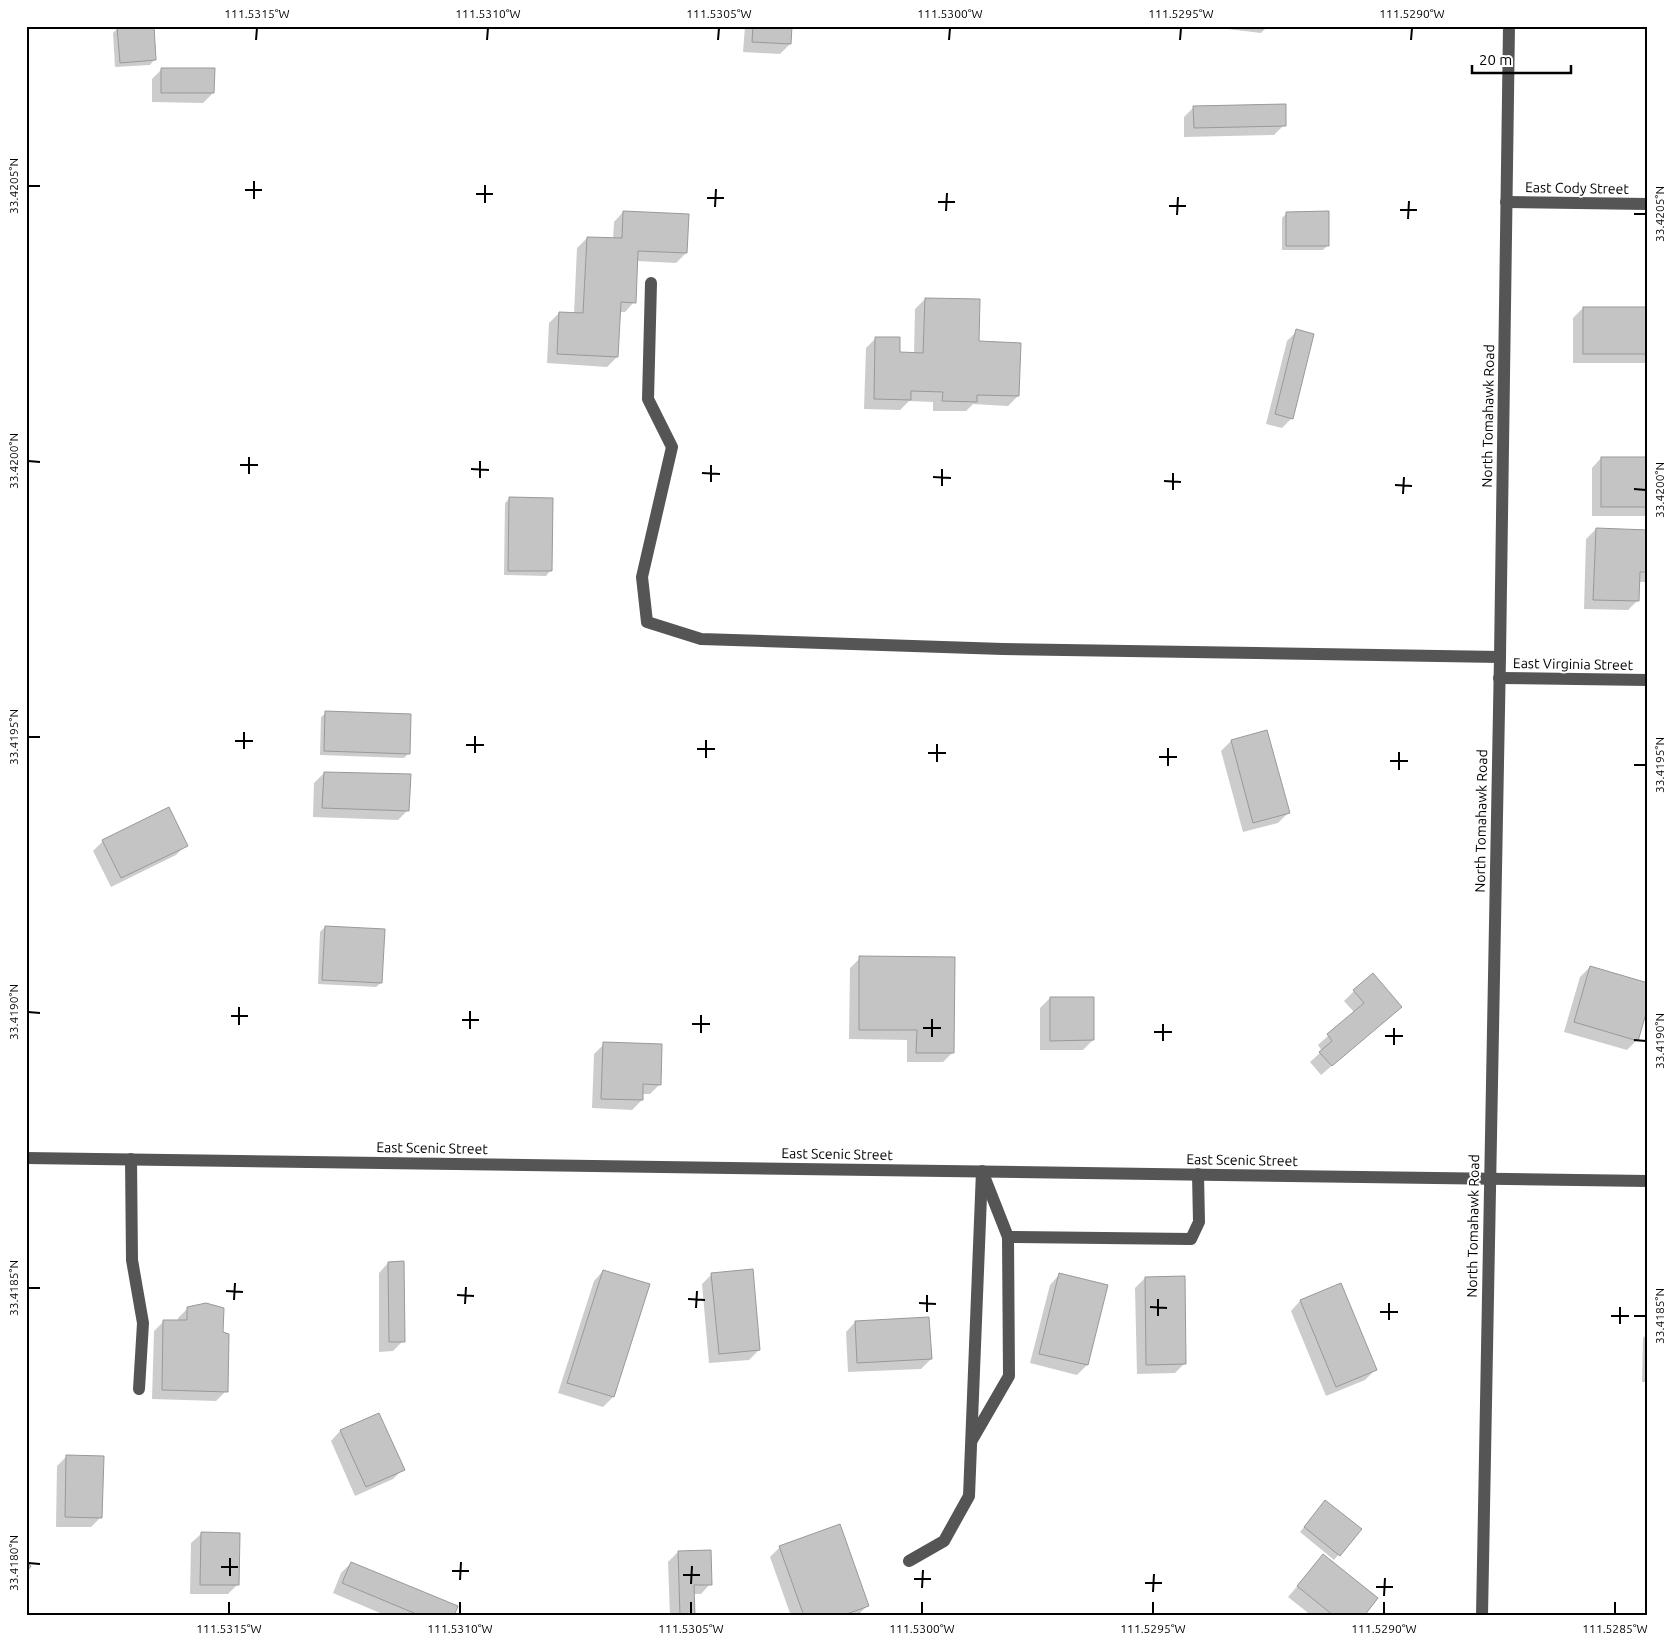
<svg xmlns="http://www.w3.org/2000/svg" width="1674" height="1642" font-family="Ubuntu,sans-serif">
  <rect width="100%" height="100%" fill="#fff"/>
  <!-- shadow -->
  <g fill="#0003">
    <path d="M745,26h46l-1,18 -10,10 -37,-2z"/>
    <path d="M1203,26h65l-7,7z"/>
    <path d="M118,28l36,32 -4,5 -35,2 -2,-34z"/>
    <path d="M162,69l51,24 -10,10 -51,-1v-23z"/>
    <path d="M1194,107l90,18 -10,10 -90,2v-20z"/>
    <path d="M623,212l63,41 -10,10 -39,-2 -3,41 -9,10h-6l-2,45 -10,10 -60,-4 2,-40 10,-10 15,1 3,-66 10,-10 26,1 1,-17z"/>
    <path d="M1287,213l41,32 -5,5h-41v-32z"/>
    <path d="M925,299l53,44 40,53 -10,10 -35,-2 -7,7h-33v-9l-24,-1 -9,9 -36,-1 2,-61 10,-10 22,15 16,1 1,-45z"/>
    <path d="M1583,308h65v55h-75v-45z"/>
    <path d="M1297,331l-5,87 -10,10 -16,-4 21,-83z"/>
    <path d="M1601,458l47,1v57h-56v-48z"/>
    <path d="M510,498l40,73 -4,5 -42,-1 1,-72z"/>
    <path d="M1596,529l52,2v51h-10v18l-10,10 -44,-1 2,-70z"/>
    <path d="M326,713l83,40 -5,5 -84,-3 1,-38z"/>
    <path d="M1266,731l22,82 -10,10 -35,9 -22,-81 10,-10z"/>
    <path d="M324,773l84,37 -10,10 -85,-3 1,-34z"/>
    <path d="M103,841l83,4 -10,10 -65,32 -18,-36z"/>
    <path d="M325,927l56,56 -5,4 -58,-3 2,-52z"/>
    <path d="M860,958l93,94 -10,10h-36v-22l-58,-1 1,-71z"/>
    <path d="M1590,967l47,73 -10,10 -63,-18 16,-55z"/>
    <path d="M1354,991l36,25 -69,59 -11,-13 12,-11 -4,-6 36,-33 -10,-11z"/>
    <path d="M1050,998l43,42 -10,10h-43v-42z"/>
    <path d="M604,1044l56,40 -10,10h-8v6l-10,10 -40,-2 2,-54z"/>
    <path d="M388,1263l15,78 -10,10 -14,1v-79z"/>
    <path d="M603,1271l10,126 -10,10 -45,-14 36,-112z"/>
    <path d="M712,1274l47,76 -10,10 -40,3 -7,-79z"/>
    <path d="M1059,1275l28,90 -10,10 -47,-12 20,-78z"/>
    <path d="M1145,1278l40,85 -10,10 -38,1 -2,-86z"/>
    <path d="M1300,1301l75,69 -10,10 -39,16 -35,-85z"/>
    <path d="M188,1308l34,24 4,59 -10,10 -64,-2 2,-68 10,-10 14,1v-4z"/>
    <path d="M855,1322l76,37 -10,10 -73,3 -2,-40z"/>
    <path d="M1648,1333v49h-6l1,-44z"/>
    <path d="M378,1414l25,55 -10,10 -38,17 -24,-55 9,-10z"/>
    <path d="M67,1456l34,61 -10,10h-35l1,-61z"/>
    <path d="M1321,1506l39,24 -26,30 -34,-28z"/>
    <path d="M201,1534l37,50 -10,10h-38l1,-51z"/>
    <path d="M780,1547l88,58 -11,11h-66l-21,-59z"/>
    <path d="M678,1552l32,32 -9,10h-8l1,22h-24l-2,-54z"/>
    <path d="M1323,1556l39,60h-50l-24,-19z"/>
    <path d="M351,1563l102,53h-66l-54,-23 8,-20z"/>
  </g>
  <!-- building -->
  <g fill="#c4c4c4" stroke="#999">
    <path d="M154,26l2,34 -36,3 -3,-36z"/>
    <path d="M753,26h39l-1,18 -39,-2z"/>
    <path d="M161,68h54l-1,25h-53z"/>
    <path d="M1286,104v22l-92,2 -1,-22z"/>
    <path d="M623,211l66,3 -2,39 -49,-2 -2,52 -15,-1 -3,55 -61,-3 2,-42 24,1 4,-76 35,1z"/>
    <path d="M1329,211v35h-43v-34z"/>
    <path d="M925,298l55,1 -1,42 42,2 -2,53 -42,-1v7l-35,-1 1,-9 -32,-1v9l-37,-1 1,-62h25v15l23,1z"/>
    <rect x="1583" y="307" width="65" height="47"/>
    <path d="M1296,329l18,5 -21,85 -18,-5z"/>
    <rect x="1601" y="457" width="47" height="50"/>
    <path d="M509,497l44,1 -1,73h-44z"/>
    <path d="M1596,528l52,2v42h-8l-1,29 -46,-1z"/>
    <path d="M325,711l86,3 -1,40 -86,-3z"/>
    <path d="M1267,730l23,83 -37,10 -22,-83z"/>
    <path d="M324,772l87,2 -2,37 -87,-3z"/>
    <path d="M169,807l19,39 -67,32 -19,-38z"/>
    <path d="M325,926l60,3 -3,54 -60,-3z"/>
    <path d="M859,956l96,1 -1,96h-38l1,-23h-58z"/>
    <path d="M1590,966l58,17v24l-10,34 -64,-19z"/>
    <path d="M1373,973l29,34 -70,59 -13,-14 13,-11 -5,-7 37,-31 -11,-13z"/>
    <path d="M1050,997h44v43l-44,1z"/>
    <path d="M603,1042l59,2 -1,41 -18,-1v16l-42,-1z"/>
    <path d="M404,1261l1,81h-16l-1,-80z"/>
    <path d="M753,1269l7,81 -41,4 -8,-81z"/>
    <path d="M603,1270l47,14 -36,113 -47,-14z"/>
    <path d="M1059,1273l49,12 -20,80 -49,-11z"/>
    <path d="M1185,1276l1,88 -40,1 -1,-88z"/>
    <path d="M1341,1283l36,87 -41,17 -36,-87z"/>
    <path d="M206,1303l18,5 -1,24 6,2 -1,58 -66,-2 1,-70h24v-13z"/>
    <path d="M929,1317l3,42 -75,4 -2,-42z"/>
    <path d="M379,1413l26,57 -39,17 -26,-57z"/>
    <path d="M66,1455l38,1 -2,62 -37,-1z"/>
    <path d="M1325,1500l37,29 -22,27 -36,-29z"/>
    <path d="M840,1524l29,82 -28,10h-37l-25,-70z"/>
    <path d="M201,1532l39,1 -1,52h-39z"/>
    <path d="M711,1550l1,35h-18l1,31h-15l-2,-65z"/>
    <path d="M1323,1554l55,44 -14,18h-30l-37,-30z"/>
    <path d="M26,1562l5,4 -5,7z"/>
    <path d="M351,1562l107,44 -4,10h-33l-79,-33z"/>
  </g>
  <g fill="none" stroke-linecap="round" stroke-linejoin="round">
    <!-- minor -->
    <g stroke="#555" stroke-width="12">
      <path d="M1506,202l142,2"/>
      <path d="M651,283l-3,116 24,48 -30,130 5,45 54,17 302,10 497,8"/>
      <path d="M1499,678l149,2"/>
      <path d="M26,1158l1622,23"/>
      <path d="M131,1159l1,101 11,63 -4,66"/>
      <path d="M1008,1237l183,2 8,-17 -1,-48"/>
      <path d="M972,1440l37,-64 -1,-139 -24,-61"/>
      <path d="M909,1561l35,-20 25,-45 13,-325"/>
      <path d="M1482,1616l18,-959 9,-631"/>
    </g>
  </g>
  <!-- ticks -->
  <path fill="none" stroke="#000" stroke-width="2" d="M256,40l1,-12M487,40l1,-12M718,40l1,-12M949,40l1,-12M1180,40l1,-12M1411,40l1,-12M28,186h12M245,190h17M476,194h17M707,198h17M254,199v-18M938,202h17M485,203v-18M1169,206h17M715,207l1,-18M1400,210h17M946,211l1,-18M1634,214h12M1177,215l1,-18M1408,219l1,-18M28,461l12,1M240,465h18M471,469l18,1M702,473l18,1M249,474v-17M933,477l18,1M480,478v-17M1164,481l17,1M711,482v-17M1395,485l17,1M942,486v-17M1634,489l12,1M1173,490v-17M1403,494l1,-17M28,737h12M235,741h18M466,745h18M244,749v-17M697,749h18M475,753v-17M928,753h18M1159,757h18M706,758v-18M1390,761h18M937,762v-18M1634,765h12M1168,766v-18M1399,770v-18M28,1012l12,1M231,1016h17M462,1020h17M692,1024h18M239,1025v-18M923,1028h18M470,1029v-18M1154,1032h18M701,1033v-18M1385,1036h18M932,1037v-18M1634,1040l12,1M1163,1041v-17M1394,1045v-17M28,1288h12M226,1291l17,1M457,1295l17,1M688,1299l17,1M234,1300l1,-17M919,1303l17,1M465,1304l1,-17M1150,1307l17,1M696,1308l1,-17M927,1312v-17M1380,1312h18M1158,1316v-17M1611,1316h18M1634,1316h12M1389,1320v-17M1620,1324v-17M28,1563l12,1M221,1567h17M452,1571h17M683,1575h17M230,1576v-18M914,1579h17M460,1580l1,-18M1145,1583h17M691,1584l1,-18M1376,1587h17M922,1588l1,-18M1153,1592l1,-18M1384,1596l1,-18M229,1614v-12M460,1614v-12M691,1614v-12M922,1614v-12M1153,1614v-12M1384,1614v-12M1615,1614v-12"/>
  <g text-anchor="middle" stroke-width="4" stroke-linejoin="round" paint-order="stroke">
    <!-- street labels -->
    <g font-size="14" fill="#000" stroke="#fff">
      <text transform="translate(1577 188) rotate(1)" y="5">East Cody Street</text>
      <text transform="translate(1488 416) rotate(-89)" y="5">North Tomahawk Road</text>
      <text transform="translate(1573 664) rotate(1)" y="5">East Virginia Street</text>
      <text transform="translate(1481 821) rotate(-89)" y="5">North Tomahawk Road</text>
      <text transform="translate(432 1148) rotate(1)" y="5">East Scenic Street</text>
      <text transform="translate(837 1154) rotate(1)" y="5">East Scenic Street</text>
      <text transform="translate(1242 1160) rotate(1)" y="5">East Scenic Street</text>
      <text transform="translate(1473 1226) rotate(-89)" y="5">North Tomahawk Road</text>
    </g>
  </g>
  <!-- border -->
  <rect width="1674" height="1642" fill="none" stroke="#ffffff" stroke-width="55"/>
  <!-- scale -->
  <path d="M1472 65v8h99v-8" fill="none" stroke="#000000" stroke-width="2.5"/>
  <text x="1479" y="65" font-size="15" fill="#000000" stroke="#ffffff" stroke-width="4" paint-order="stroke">20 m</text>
  <rect x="28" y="28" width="1618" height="1586" fill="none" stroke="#000" stroke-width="2"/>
  <g font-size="12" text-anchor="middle" fill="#000">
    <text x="257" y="18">111.5315°W</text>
    <text x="488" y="18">111.5310°W</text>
    <text x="719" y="18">111.5305°W</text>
    <text x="950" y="18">111.5300°W</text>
    <text x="1181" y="18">111.5295°W</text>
    <text x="1412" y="18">111.5290°W</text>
    <text transform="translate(14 186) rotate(-90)" y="4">33.4205°N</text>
    <text transform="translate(1660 214) rotate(-90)" y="4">33.4205°N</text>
    <text transform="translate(14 461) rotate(-90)" y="4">33.4200°N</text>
    <text transform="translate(1660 490) rotate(-90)" y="4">33.4200°N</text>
    <text transform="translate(14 737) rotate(-90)" y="4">33.4195°N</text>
    <text transform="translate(1660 765) rotate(-90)" y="4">33.4195°N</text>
    <text transform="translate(14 1012) rotate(-90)" y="4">33.4190°N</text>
    <text transform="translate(1660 1041) rotate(-90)" y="4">33.4190°N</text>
    <text transform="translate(14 1288) rotate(-90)" y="4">33.4185°N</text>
    <text transform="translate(1660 1316) rotate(-90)" y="4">33.4185°N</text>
    <text transform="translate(14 1563) rotate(-90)" y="4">33.4180°N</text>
    <text x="229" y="1633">111.5315°W</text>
    <text x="460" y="1633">111.5310°W</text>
    <text x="691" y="1633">111.5305°W</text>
    <text x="922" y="1633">111.5300°W</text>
    <text x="1153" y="1633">111.5295°W</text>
    <text x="1384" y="1633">111.5290°W</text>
    <text x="1615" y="1633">111.5285°W</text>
  </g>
</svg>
